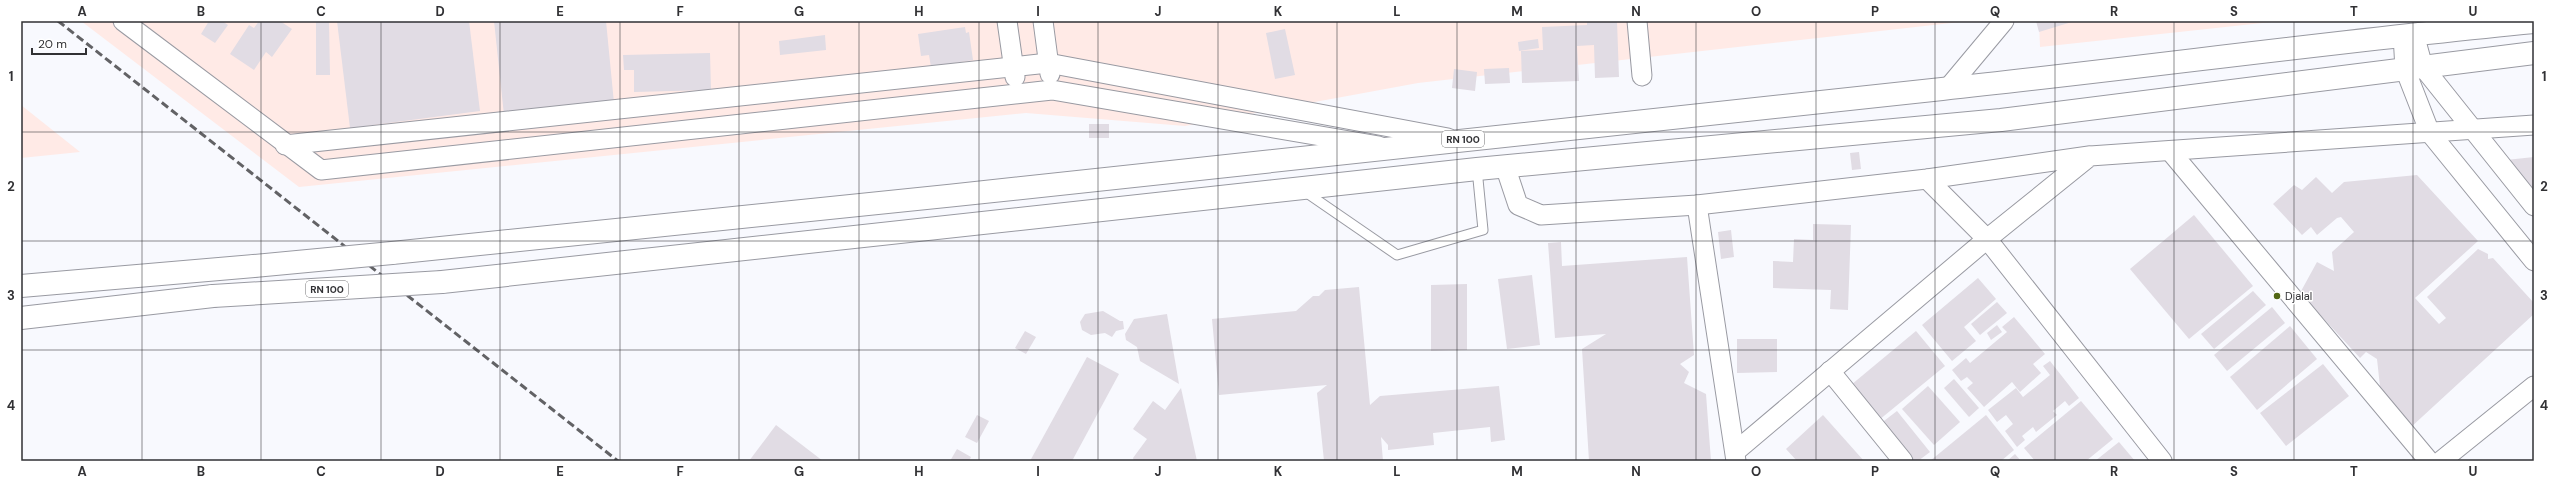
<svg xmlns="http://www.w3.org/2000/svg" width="2555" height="482" font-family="'DM Sans',sans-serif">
  <rect width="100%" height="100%" fill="#f8f9fe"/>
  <!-- industrial -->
  <g fill="#ffeae6">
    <path d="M81,21h1888l-551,62 -233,43 -159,-13 -727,74z"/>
    <path d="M2039,21h242l-241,26z"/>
    <path d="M21,105l59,47 -59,6z"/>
  </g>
  <!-- building -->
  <g fill="#e1dce4">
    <path d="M209,21h13l6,4 -13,18 -14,-9z"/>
    <path d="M259,21h21l12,8 -20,28 -6,-5 -12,18 -24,-16 19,-29 5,3z"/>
    <path d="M316,21h13l1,54h-14z"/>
    <path d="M337,21h132l11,90 -130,17z"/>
    <path d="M494,21h112l8,82 -110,12z"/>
    <path d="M1587,21h30l2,56 -24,1 -1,-33 -17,1 2,35 -57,2 -1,-32 22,-1 -1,-23 45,-2z"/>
    <path d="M2036,21h39l-36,11z"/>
    <path d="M965,27l1,6 3,-1 4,28 -42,7 -2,-12 -8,1 -3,-22z"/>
    <path d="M1285,29l10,46 -20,4 -9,-46z"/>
    <path d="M825,35l1,15 -46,5 -1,-14z"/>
    <path d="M1538,39l1,9 -20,3 -1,-9z"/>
    <path d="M710,53l1,37 -77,2v-22h-10l-1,-15z"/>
    <path d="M1509,68l1,15 -25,1 -1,-15z"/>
    <path d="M1454,69l23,3 -2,19 -23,-3z"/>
    <rect x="1089" y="124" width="20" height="14"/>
    <path d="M1859,152l2,17 -9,1 -2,-17z"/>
    <path d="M2534,157v43l-28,-40z"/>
    <path d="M2417,175l61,66 -63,57 24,26 7,-6 -19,-21 51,-48 10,5v5l5,-1 41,45v11l-124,114 -29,-32 -4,-37 -11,-7 -6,6 -60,-65 17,-31 17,9 -2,-19 22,-20 -13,-15 -4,1 -20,17 -6,-8 -9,8 -29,-31 21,-19 8,5 14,-13 16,16 12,-11z"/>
    <path d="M2194,215l59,71 -64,53 -59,-70z"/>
    <path d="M1813,224l38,1 -3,85 -18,-1 1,-19 -58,-2v-27l20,1 1,-23 19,1z"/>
    <path d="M1731,230l3,27 -13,2 -3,-27z"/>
    <path d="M1561,242l1,24 125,-9 7,98 -14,9 9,8 -5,11 22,11 5,67h-122l-7,-112 24,-15 -51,4 -7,-95z"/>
    <path d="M1532,275l8,70 -33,4 -9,-70z"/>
    <path d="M1978,278l18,21 -32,28 12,14 -24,20 -30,-36z"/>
    <path d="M1467,284v66l-36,1v-66z"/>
    <path d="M1359,287l11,118 10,-9 119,-10 6,54 -14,2 -1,-15 -57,6 1,12 -46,5v-5l-7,-8 2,24h-59l-7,-68 10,-8 -108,10 -7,-76 84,-8 17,-15h6l6,-6z"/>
    <path d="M2253,291l13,14 -52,44 -13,-15z"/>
    <path d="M1997,302l10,11 -27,22 -9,-11z"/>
    <path d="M2272,307l13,16 -58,48 -13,-16z"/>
    <path d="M1103,311l17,10h3l1,8 -8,2 -4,6 -7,-4 -14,2 -9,-5 -2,-8 5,-8z"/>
    <path d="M1167,314l12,70 -39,-23 -3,-14 -11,-7 -1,-6 9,-15z"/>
    <path d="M2014,317l31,37 -12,10 8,9 -21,19 -8,-10 -28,25 -17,-19 6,-5 -6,-6 -6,4 -9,-11 14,-12 4,5 37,-31 -5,-5z"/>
    <path d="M1997,325l5,7 -11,8 -4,-7z"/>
    <path d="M2290,326l27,33 -60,51 -27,-33z"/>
    <path d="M1025,331l11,6 -10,17 -11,-6z"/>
    <path d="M1916,331l29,35 -66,54 -28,-35z"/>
    <path d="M1737,339h40v33l-40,1z"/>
    <path d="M1087,357l32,17 -47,87h-42z"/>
    <path d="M2050,361l29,37 -10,8 -4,-5 -12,10 4,4 -21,17 -3,-5 -11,9 3,4 -8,7 -12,-16 8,-7 -7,-9 -9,7 -9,-12 28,-22 7,9 27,-22 -7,-9z"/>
    <path d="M2323,364l26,32 -63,50 -26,-33z"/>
    <path d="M1954,379l25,29 -10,9 -25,-29z"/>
    <path d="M1928,386l32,36 -26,23 -32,-36z"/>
    <path d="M1181,388l16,73h-63l-1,-3 14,-19 -14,-10 20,-28 12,9z"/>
    <path d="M2081,401l32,38 -27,22h-51l-11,-13z"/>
    <path d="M1897,411l33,41 -12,9h-7l-31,-37z"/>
    <path d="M977,415l12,6 -12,22 -12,-6z"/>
    <path d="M1823,415l41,46h-67l-11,-12z"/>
    <path d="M1986,415l28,35 -13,11h-71z"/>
    <path d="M776,425l47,36h-74z"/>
    <path d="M2119,442l16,19h-40z"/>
    <path d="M957,449l14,8 -2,4h-19z"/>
    <path d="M2015,454l6,7h-14z"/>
  </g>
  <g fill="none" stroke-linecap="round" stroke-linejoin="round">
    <!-- lane casing -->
    <g stroke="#999aa2" stroke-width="11">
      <path id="lane" d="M1304,191l93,64 86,-25 -6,-61"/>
    </g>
    <!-- street casing -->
    <g stroke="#999aa2" stroke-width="21">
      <g id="street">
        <path d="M123,21l198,149 731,-80 327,56"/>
        <path d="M1007,21l8,56"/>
        <path d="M1043,21l7,53"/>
        <path d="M1637,21l5,55"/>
        <path d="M2414,34l9,33 111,139"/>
        <path d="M2403,35l2,34 25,64 104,128"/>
        <path d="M1948,88l56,-67"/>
        <path d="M285,145l763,-82 400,75"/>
        <path d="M2170,151l259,310"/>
        <path d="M1505,166l13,39 23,10 156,-10 230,-26 162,-23"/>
        <path d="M1927,179l60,60 175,222"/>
        <path d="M1697,205l39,256"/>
        <path d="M1830,371l73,90"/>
        <path d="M1736,451l251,-212 103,-83 444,-31"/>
        <path d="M2441,461l93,-75"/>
      </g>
    </g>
    <!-- highway casing -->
    <g stroke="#999aa2" stroke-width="24">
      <g id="highway">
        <path d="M392,253c517,-51 1034,-109 1550,-164 198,-21 394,-48 592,-67"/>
        <path d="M442,282l1035,-113 524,-49 533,-67"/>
        <path d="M21,286l233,-20"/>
        <path d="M21,318l192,-22"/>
      </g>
    </g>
    <!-- lane -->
    <use href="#lane" stroke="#fff" stroke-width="9"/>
    <!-- street -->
    <use href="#street" stroke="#fff" stroke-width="19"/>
    <!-- highway -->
    <use href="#highway" stroke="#fff" stroke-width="22"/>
    <!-- rail -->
    <path stroke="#626265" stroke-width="3" stroke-dasharray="8 4" stroke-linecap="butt" d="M58,21l560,440"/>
    <!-- highway-bridge casing -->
    <g stroke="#999aa2" stroke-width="24" stroke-linecap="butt">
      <g id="highway-bridge">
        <path d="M254,266l138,-13"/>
        <path d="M213,296l229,-14"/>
      </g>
    </g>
    <!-- highway-bridge -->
    <use href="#highway-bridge" stroke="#fff" stroke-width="22"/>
  </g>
  <!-- grid -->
  <path fill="none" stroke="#313134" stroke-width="1" stroke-opacity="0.55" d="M142,21v440M261,21v440M381,21v440M500,21v440M620,21v440M739,21v440M859,21v440M979,21v440M1098,21v440M1218,21v440M1337,21v440M1457,21v440M1576,21v440M1696,21v440M1816,21v440M1935,21v440M2055,21v440M2174,21v440M2294,21v440M2413,21v440M21,132h2513M21,241h2513M21,350h2513"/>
  <!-- markers -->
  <circle fill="#526714" stroke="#fff" stroke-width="1.5" cx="2277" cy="296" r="4"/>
  <g text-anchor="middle" stroke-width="3" stroke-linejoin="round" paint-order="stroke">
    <!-- shield labels -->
    <g fill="#fff" stroke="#6f6f71" stroke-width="1">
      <rect x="1442" y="131" width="42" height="16" rx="3"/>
      <rect x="306" y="281" width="42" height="16" rx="3"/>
    </g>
    <g font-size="10" font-weight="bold" fill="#313134">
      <text x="1463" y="143">RN 100</text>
      <text x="327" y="293">RN 100</text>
    </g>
    <!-- poi labels -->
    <g font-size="11" fill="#313134" stroke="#fff" text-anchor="start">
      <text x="2285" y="300">Djalal</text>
    </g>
  </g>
  <!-- border -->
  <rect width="2555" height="482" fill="none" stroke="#ffffff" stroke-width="44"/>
  <!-- scale -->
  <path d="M32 48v6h54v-6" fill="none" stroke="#313134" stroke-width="2"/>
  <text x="38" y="48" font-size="12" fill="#313134" stroke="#ffffff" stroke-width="3" paint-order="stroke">20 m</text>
  <rect x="22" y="22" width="2511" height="438" fill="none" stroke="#313134" stroke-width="1.5"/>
  <g font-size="13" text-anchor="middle" font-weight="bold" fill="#313134">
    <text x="82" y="16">A</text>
    <text x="201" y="16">B</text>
    <text x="321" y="16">C</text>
    <text x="440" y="16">D</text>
    <text x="560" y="16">E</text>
    <text x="680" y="16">F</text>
    <text x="799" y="16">G</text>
    <text x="919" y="16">H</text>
    <text x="1038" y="16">I</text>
    <text x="1158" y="16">J</text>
    <text x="1278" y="16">K</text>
    <text x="1397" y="16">L</text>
    <text x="1517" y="16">M</text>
    <text x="1636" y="16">N</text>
    <text x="1756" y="16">O</text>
    <text x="1875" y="16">P</text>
    <text x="1995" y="16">Q</text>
    <text x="2114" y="16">R</text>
    <text x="2234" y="16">S</text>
    <text x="2354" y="16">T</text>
    <text x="2473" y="16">U</text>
    <text x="11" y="81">1</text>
    <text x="2544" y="81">1</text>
    <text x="11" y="191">2</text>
    <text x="2544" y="191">2</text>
    <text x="11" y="300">3</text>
    <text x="2544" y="300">3</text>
    <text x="11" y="410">4</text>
    <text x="2544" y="410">4</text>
    <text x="82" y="476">A</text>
    <text x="201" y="476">B</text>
    <text x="321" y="476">C</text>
    <text x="440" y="476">D</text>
    <text x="560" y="476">E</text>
    <text x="680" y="476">F</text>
    <text x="799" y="476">G</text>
    <text x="919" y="476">H</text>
    <text x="1038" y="476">I</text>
    <text x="1158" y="476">J</text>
    <text x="1278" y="476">K</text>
    <text x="1397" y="476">L</text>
    <text x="1517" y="476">M</text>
    <text x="1636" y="476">N</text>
    <text x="1756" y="476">O</text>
    <text x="1875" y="476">P</text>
    <text x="1995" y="476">Q</text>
    <text x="2114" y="476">R</text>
    <text x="2234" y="476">S</text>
    <text x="2354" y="476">T</text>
    <text x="2473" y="476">U</text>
  </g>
</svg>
